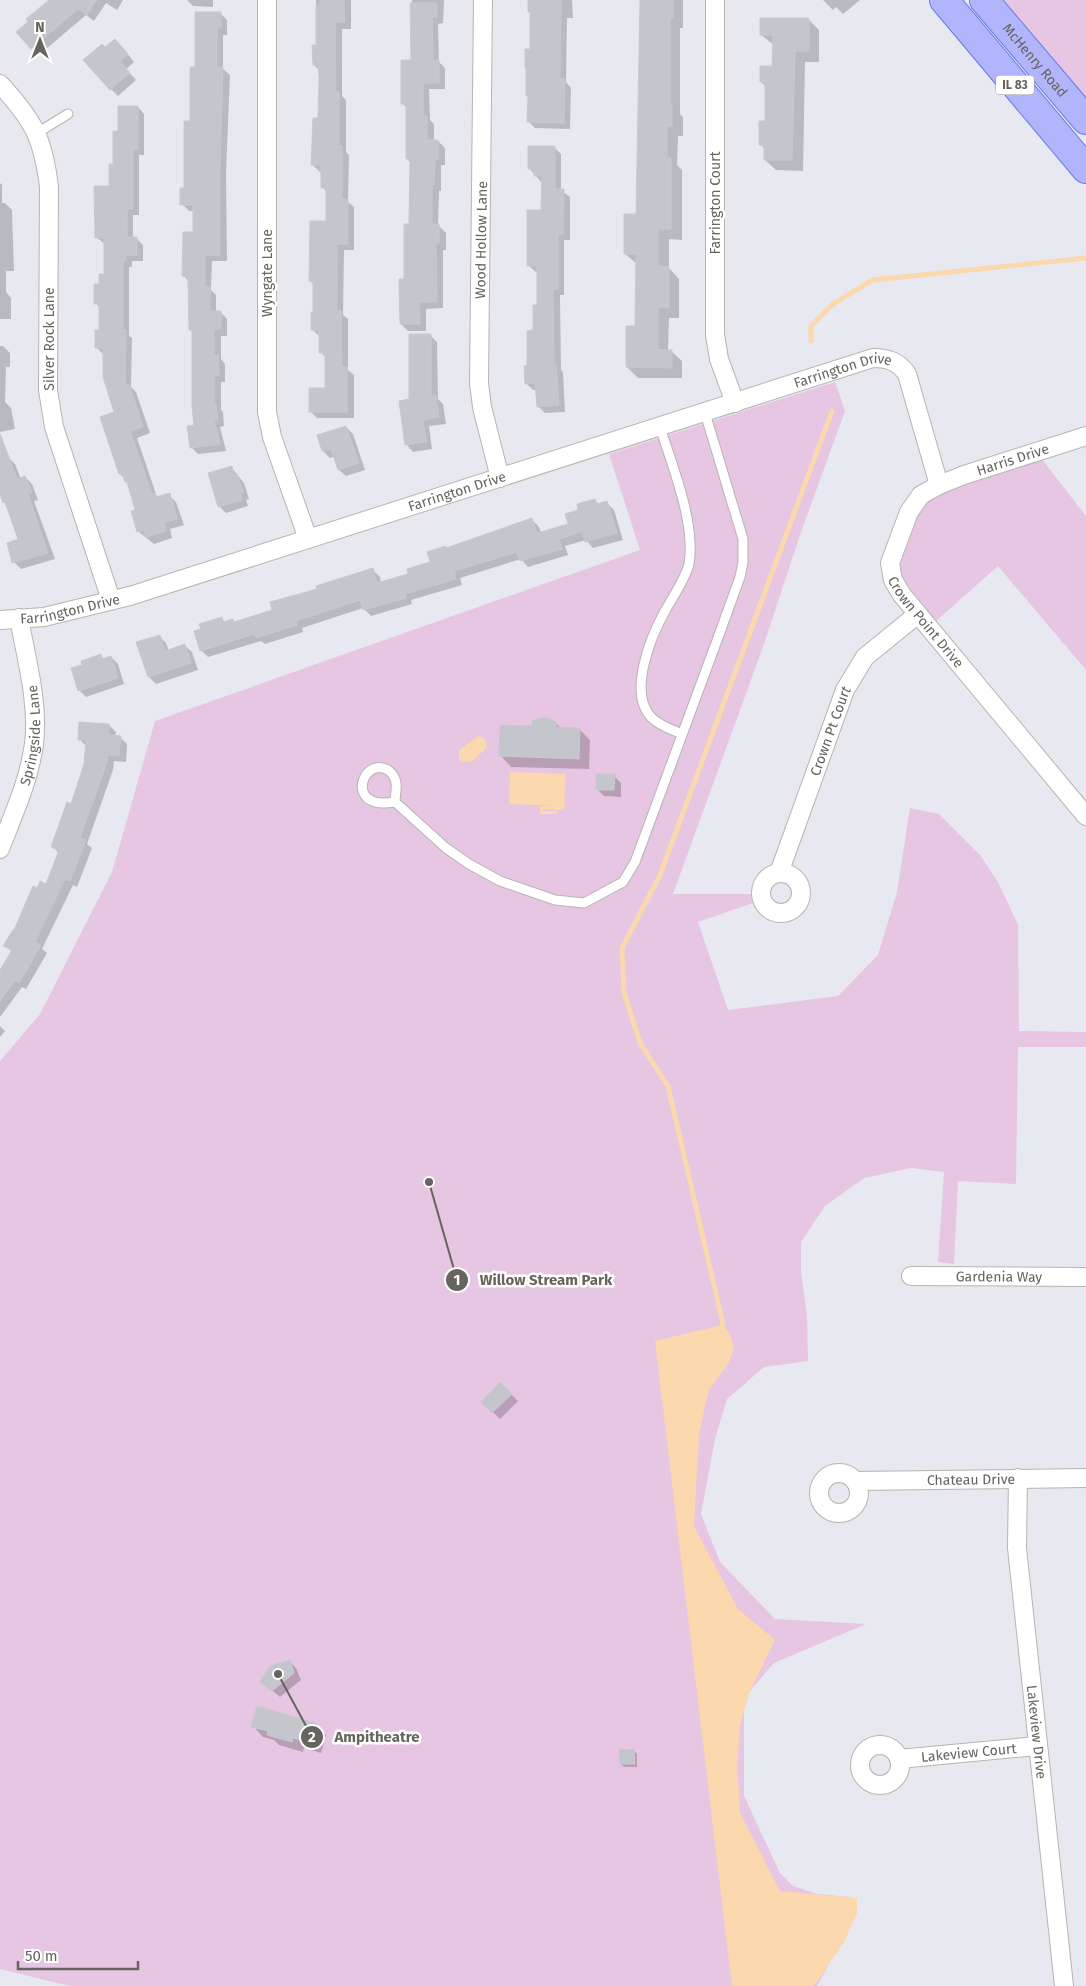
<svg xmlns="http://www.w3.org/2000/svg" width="1086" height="1986" font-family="'Fira Sans',sans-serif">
  <rect width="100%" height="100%" fill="#e8e9f0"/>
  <!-- green -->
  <g fill="#e6c6e2">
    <path d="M998,0h88v105z"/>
    <path d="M835,382l10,29 -45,124 -37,112 -90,247h78l2,9 -55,19 30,88 110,-14 40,-41 19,-63 13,-84 29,6 41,41 18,27 20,43 1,106 67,1v15h-68l-2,137 -58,-3 -4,83 -16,-2 6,-90 -33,-4 -47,10 -39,28 -24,36v29l6,45 1,45 -44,6 -37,32 -12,40 -14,75 19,48 55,57 91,5 -92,39 -30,35v98l36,77 13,13 24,8 34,3 -21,65 -13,24h-747l-70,-17v-908l40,-47 72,-142 43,-151 485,-171 -31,-96z"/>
    <path d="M1041,458l45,58v154l-88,-104 -62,55 -38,-48 1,-15 18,-48 18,-17z"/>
  </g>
  <!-- water -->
  <g fill="#fbd8ad">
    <path d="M478,736l8,4 1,8 -15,13 -9,1 -4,-3v-9z"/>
    <path d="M510,772l56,2 -2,36 -21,-1v2h14v3h-17v-8h20l-51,-2z"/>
    <path d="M722,1325l7,7 5,15 -5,15 -20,28 -4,16 -6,29 -5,91 44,83 37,31 -25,51 -10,34 -3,41 3,47 40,78 77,7v16l-13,28 -30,44h-82l-77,-645z"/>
  </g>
  <!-- shadow -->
  <g fill="#0003">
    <path d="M52,0h71l-6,10 -11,-7 -12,18 -8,-6 -47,40 -21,-23z"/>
    <path d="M187,0h26v7l-20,-1z"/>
    <path d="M316,0h35v29h-9v67l4,4v52l3,3 -1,47 6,5v43h-10l-1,65 5,4v51l6,5v43h-37l-7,-7 16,-21v-32l-5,-6 -2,-16 -7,-7 2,-16v-28l-4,-4 17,-59v-30l-5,-5v-15h-2l-7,-7 6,-46v-49l-5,-5 3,-26z"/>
    <path d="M412,0h32l-1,23 -5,1 1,38 6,6v21h-16l1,31 4,4v17h4l7,7v17h-4v26h-2l-1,34 8,8v17h-3v58l-17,1v22h-18l-7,-7 9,-99 1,-62 -4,-4v-51l-5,-5 10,-42z"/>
    <path d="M529,0h43l1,18h-6l-1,64 5,6 -1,41 -35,-1 -7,-7 1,-24 -2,-2 4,-44v-38l-2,-1z"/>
    <path d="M640,0h43v28h-3v86l3,3v19h-5l-1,29 5,5v70l-13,-1v29l10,11v39h-10l-1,33h3l11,10v17h-44l-11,-11 10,-40v-63l-12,-10 12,-39z"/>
    <path d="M823,0h37l-17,14 -7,-7 -3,3z"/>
    <path d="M220,13l7,7v15h-4v34l7,6 -4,98 1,88h-15l-1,29 5,5v17h4l7,7v17h-6v23l4,5v18h-4v28l2,2 1,14 -4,1 6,24 -28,3 -7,-7 4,-21 -2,-93 -3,-4 -1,-47 -5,-6 10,-43v-22h-5l-7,-7 3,-15 12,-121z"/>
    <path d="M808,19l11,11v32h-14l-2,109 -27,-1 -11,-10v-11l-4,-4 5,-23v-35l-5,-5 13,-15v-22l-13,-10z"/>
    <path d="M122,47l12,15 -8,7 10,11 -18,16 -7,-7 -6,-40z"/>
    <path d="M138,107l6,7v41h-5v60h-6v23h3l7,7v16h-11v6h-3v69l3,2 -1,49 5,5 14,41 -13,5 20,59 12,-2 7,7 8,23 -14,4 2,9 -18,6 -15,-12 -6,-20 4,-2 -7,-25 -10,-11 -4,-61 -13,-59 -7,-7 4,-16v-23l-4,-5 4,-18 5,-10v-31l-9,-7 14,-50 9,-54z"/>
    <path d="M554,147l7,7v36l9,7v43h-6v55h-4l1,75 2,2 2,40 -20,1 -7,-7 -1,-16h-4l-7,-7 12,-77v-34h-2l-7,-6 14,-55v-27l-14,-16z"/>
    <path d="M0,183l2,2v18h3l7,7 2,61h-8v21l5,6v21h-11z"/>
    <path d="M430,335l7,7 1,57 5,5 3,20 -17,2 3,23 -19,3 -6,-7z"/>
    <path d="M0,346h3l7,7v14h-4l-1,35 6,6 4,21 -15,3z"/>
    <path d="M346,427l7,7 12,36 -19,6 -7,-6 -4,-14 -5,2 -7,-7 -5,-15z"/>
    <path d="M0,432l5,26 3,-1 7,7 6,15 4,-2 7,7 6,16 -4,1 21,58 -34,10 -7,-7 5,-22 -19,-51z"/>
    <path d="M231,467l13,16 5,16 -3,1 2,6 -22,7 -7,-7z"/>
    <path d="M595,500l4,5 8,-2 7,7 9,30 -30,8 -7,-8 -21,6 3,9 -40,12 -7,-8 -61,19 2,7 -51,15 1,4 -41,12 -8,-8 -61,20 1,4 -38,12 -4,-3 -53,16 -7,-7 20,-32 5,5h9l39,-12 44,-21 55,-20 7,7 1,6 29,-8 21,-12 15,-16 1,2 85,-29 7,7 2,6 29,-9 10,-14z"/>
    <path d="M159,636l7,7 3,8 16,-5 7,6 6,18 -42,14 -7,-7z"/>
    <path d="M100,655l5,4 6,-2 7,7 6,20 -38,13 -7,-7 5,-24z"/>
    <path d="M555,723l6,5 18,1 11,11 -1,29 -78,-2 -10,-11 32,-29z"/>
    <path d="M109,725l7,7 -1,5h5l7,7 -1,18 -12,-1 -1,9 -26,74 5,4 -15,39 -4,-2 -31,64 5,4 -21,36 -4,-2 -22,30v-44l12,-21 -7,-7 10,-13 22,-42 10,-4 12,-33 -7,-7 19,-41 15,-41 1,-17 -8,-8z"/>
    <path d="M614,776l7,7v14l-17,-1 -7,-7z"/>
    <path d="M0,1026l5,5 -5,6z"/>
    <path d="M500,1384l18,17 -18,18 -17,-17z"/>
    <path d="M289,1661l7,7 5,12 -21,17 -18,-15 7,-12 8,-6z"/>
    <path d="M316,1724l10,11 -5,18 -17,-5 -1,4 -24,-7 -5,-5 -11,-3 -10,-11z"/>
    <path d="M634,1751l3,3v13h-13l-3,-3z"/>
  </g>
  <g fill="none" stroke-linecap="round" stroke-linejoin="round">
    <!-- stream -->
    <g stroke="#fbd8ad" stroke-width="5">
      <path d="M811,341v-15l22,-22 40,-24 213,-22"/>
      <path d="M720,1332l3,-8 -55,-238 -28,-43 -16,-51 -2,-44 38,-73 172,-464"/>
    </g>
  </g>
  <!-- building -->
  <g fill="#c4c6cc" stroke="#c6c9d5">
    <path d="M49,0h47l-9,15 -9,-6 -47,40 -15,-17 12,-10 -2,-3z"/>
    <path d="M320,0h24l1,22h-10l1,70h3v54h3v53h6v45h-11v67h4l1,56h5v45h-38v-24h16v-35h-6v-23h-8v-18h2v-31h-4l1,-60h16v-33h-5v-23h-10l2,-47h5l1,-41 -1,-12h-5l-1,-20h4v-40h4z"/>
    <path d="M528,0h33l-1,79h5l-1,44 -37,-1 1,-26h-2v-28h-1v-19h5v-37h-2z"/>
    <path d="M640,0h33v18h-3v87h2v21h-5v32h4v71h-13v37l11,1v41l-11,-1v43h14v18l-46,-1v-41h9l1,-72h-12v-40h12z"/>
    <path d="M410,3h27v14h-5l1,43h6v23h-16v33h4v24h11v19h-3l-1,26h-2v39h7v19h-3l1,59h-18l1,22h-20l-1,-45h5v-55h5l1,-65h-4v-55h-5v-44h10z"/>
    <path d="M195,12h26v16h-4v39h6l-3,98v90h-15v32h5v24h11v18l-7,1v25h4l1,20h-5v29h2l2,16h-4l6,24 -30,4 -3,-22 7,-1 -2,-18v-77h-3l-1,-53 -6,-1 1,-44h10v-27h-13v-17h4v-67h6v-54h5z"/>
    <path d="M760,18h49v33h-14l-3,109h-28v-15h-5v-24h6v-39h-5v-16h12l1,-31h-13z"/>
    <path d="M115,39l13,15 -8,7 10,12 -20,17 -27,-30 19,-16 3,3z"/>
    <path d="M118,106h20v43h-5v60h-6v28h10v18h-11v6h-3v69h3l-1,55 4,-1 14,43 -13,4 22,63 3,-1 1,4 14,-4 7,26 -13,4 2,8 -20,6 -2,-7 -7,2 -6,-21 4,-1 -8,-28h-2l-3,-9 -3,1 -19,-57 14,-5 -11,-35v-29h-8v-18h4v-26h-5v-20h5v-10h5v-36h-9l-1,-52h15v-22h4v-33h5z"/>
    <path d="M528,146h27v43h9l-1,45h-5v55h-5l1,75h2l3,41 -22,2 -2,-24 -10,1 -1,-18 3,-1v-34l6,-1v-25h4v-39h-10v-56h14l1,-34h-8v-7h-6z"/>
    <path d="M409,334h22v62l5,-1 3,22 -16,3 3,22 -21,3 -6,-44 10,-2z"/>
    <path d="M346,426l13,37 -21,7 -7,-21 -9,2 -5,-16z"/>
    <path d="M0,436h1l16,43 8,-3 7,17 -4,1 20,59 -36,10 -5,-20 11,-4 -13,-37 -2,1 -3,-9z"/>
    <path d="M232,466l2,9 3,-1 6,18 -3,1 2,7 -24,7 -10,-34z"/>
    <path d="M595,499l2,5 10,-3 10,32 -32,9 -3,-10 -23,7 3,10 -42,12 -3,-9 -63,19 2,8 -51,15 1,4 -43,12 -3,-10 -64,21 1,4 -41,13 -1,-4 -55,17 -6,-20 7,-2 -2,-5 23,-7 1,5 10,-3 1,3 38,-12 -2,-8 47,-13 -1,-3 57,-18 4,15 31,-9 -1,-5 23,-7 -3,-10 19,-6v2l86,-30 5,15 31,-9 -3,-10 13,-4 -1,-6z"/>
    <path d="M160,635l5,16 20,-7 6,19 -43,14 -12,-35z"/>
    <path d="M101,654l1,5 9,-3 7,22 -40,13 -7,-23 11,-3 -1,-4z"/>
    <path d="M544,717l12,5v5l24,1 -1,31 -80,-3 1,-31 32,1v-5z"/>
    <path d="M79,722l30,2v11l12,1 -2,20 -12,-1v7l-27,76 6,2 -16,41 -5,-2 -30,63 6,3 -22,38 -4,-3 -15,21v-31l12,-20 -9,-4 10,-16h1l19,-44 4,2 3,-7 6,3 13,-34 -8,-3 16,-45 4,2 13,-40 2,-24h-8z"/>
    <path d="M596,774h19l-1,16h-18z"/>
    <path d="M500,1382l12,12 -20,19 -11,-11z"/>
    <path d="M290,1660l4,13 -22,18 -12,-9 10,-16z"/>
    <path d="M257,1706l59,17 -5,20 -18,-5 -1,4 -25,-7 1,-4 -17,-4z"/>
    <path d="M634,1749l1,15h-15l-1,-14z"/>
  </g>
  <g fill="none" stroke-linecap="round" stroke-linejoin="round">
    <!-- service casing -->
    <g stroke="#b6b5b0" stroke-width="11">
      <g id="service">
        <path d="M37,133l31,-19"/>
        <path d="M660,427c12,38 36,97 29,137 -3,14 -17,34 -24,47 -14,25 -38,83 -13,107 8,8 21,12 30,16"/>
        <path d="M395,802c0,-6 2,-13 1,-19 -1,-6 -4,-10 -8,-13 -22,-12 -38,25 -13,32 6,2 13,1 20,0l51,46 23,16 31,17 55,19 29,3 39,-21 12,-20 84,-227 21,-58 3,-15v-23l-38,-126"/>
      </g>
    </g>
    <!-- minor casing -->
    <g stroke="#b6b5b0" stroke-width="20">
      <g id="minor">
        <path d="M267,0v412l5,25 36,102"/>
        <path d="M483,0l-4,383 3,24 18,71"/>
        <path d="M715,0v335l4,24 16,44"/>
        <path d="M0,84c33,36 43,53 49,103l-1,203 6,37 57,173"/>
        <path id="s1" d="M939,485l25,-10 122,-39"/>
        <path id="s2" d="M0,620l44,-3 86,-21 743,-238c14,0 25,3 34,16l32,111 -18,10 -12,17 -19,51 3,17 9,15 184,221"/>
        <path id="s3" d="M0,849c13,-34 29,-68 34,-105 5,-41 -8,-86 -15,-126"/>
        <circle cx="781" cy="893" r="20"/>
        <path id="s4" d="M779,873l66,-183 20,-33 53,-43"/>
        <path id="s5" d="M911,1276l175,1"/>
        <circle cx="839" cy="1493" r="20"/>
        <path id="s6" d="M1018,1478l-1,70 47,438"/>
        <path id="s7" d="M855,1481l231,-3"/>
        <circle cx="880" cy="1765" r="20"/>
        <path id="s8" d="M899,1759l138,-13"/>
      </g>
    </g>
    <!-- primary casing -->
    <g stroke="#667ceb" stroke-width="30">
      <g id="primary">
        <path d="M944,0l142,169"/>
        <path id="s9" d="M984,0l102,120"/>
      </g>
    </g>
    <!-- service -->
    <use href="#service" stroke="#fff" stroke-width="9"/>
    <!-- minor -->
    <use href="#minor" stroke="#fff" stroke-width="18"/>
    <!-- primary -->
    <use href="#primary" stroke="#b2b5fb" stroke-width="28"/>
  </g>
  <g text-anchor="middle" stroke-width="5" stroke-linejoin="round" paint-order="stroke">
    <!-- shield labels -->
    <rect fill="#fff" stroke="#95928f" stroke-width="1" x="996" y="75.5" width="38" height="19" rx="4"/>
    <g font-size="12" font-weight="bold" fill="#67645f">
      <text x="1015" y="89">IL 83</text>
    </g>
    <!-- street labels -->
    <g font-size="14" fill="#67645f" stroke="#fff">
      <text dy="5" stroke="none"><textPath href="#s9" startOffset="79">McHenry Road</textPath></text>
      <text transform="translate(715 203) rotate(-90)" y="5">Farrington Court</text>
      <text transform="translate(481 240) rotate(-89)" y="5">Wood Hollow Lane</text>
      <text transform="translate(267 273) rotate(-90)" y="5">Wyngate Lane</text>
      <text transform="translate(49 339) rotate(-90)" y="5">Silver Rock Lane</text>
      <text dy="5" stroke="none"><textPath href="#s2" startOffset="881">Farrington Drive</textPath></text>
      <text dy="5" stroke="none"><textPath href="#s1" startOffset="78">Harris Drive</textPath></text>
      <text dy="5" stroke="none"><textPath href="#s2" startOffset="476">Farrington Drive</textPath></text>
      <text dy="5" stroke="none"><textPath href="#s2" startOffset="71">Farrington Drive</textPath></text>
      <text dy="5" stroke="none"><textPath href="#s2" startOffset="1234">Crown Point Drive</textPath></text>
      <text dy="5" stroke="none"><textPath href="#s4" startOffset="151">Crown Pt Court</textPath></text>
      <text dy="5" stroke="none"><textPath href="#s3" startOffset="119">Springside Lane</textPath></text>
      <text dy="5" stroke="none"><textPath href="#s5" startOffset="88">Gardenia Way</textPath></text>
      <text dy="5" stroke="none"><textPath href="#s7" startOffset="116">Chateau Drive</textPath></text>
      <text dy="5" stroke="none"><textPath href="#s6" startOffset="255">Lakeview Drive</textPath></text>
      <text dy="5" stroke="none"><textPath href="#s8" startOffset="70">Lakeview Court</textPath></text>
    </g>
  </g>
  <!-- callouts -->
  <path fill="none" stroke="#67645f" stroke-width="2" d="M429 1182L457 1280M278 1674L312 1737"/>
  <g fill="#67645f" stroke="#fff" stroke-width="2">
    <circle cx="429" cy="1182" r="5"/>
    <circle cx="278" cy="1674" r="5"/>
    <circle cx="457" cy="1280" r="12"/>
    <circle cx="312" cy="1737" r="12"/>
  </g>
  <g font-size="15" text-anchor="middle" font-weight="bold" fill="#fff">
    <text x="457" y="1285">1</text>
    <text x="312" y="1742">2</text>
  </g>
  <g font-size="15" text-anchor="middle" font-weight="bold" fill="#67645f" stroke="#fff" stroke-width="5" stroke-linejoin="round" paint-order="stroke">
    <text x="546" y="1285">Willow Stream Park</text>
    <text x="377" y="1742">Ampitheatre</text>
  </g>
  <!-- north arrow -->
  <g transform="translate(40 40)" stroke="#ffffff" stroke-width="4" paint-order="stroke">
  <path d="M0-4L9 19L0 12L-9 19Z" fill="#67645f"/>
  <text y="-8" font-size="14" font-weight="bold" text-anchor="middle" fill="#67645f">N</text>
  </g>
  <!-- scale -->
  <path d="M18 1961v8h120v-8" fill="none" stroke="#67645f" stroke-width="2.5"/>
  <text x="25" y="1961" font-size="15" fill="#67645f" stroke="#ffffff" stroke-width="4" paint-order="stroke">50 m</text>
</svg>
